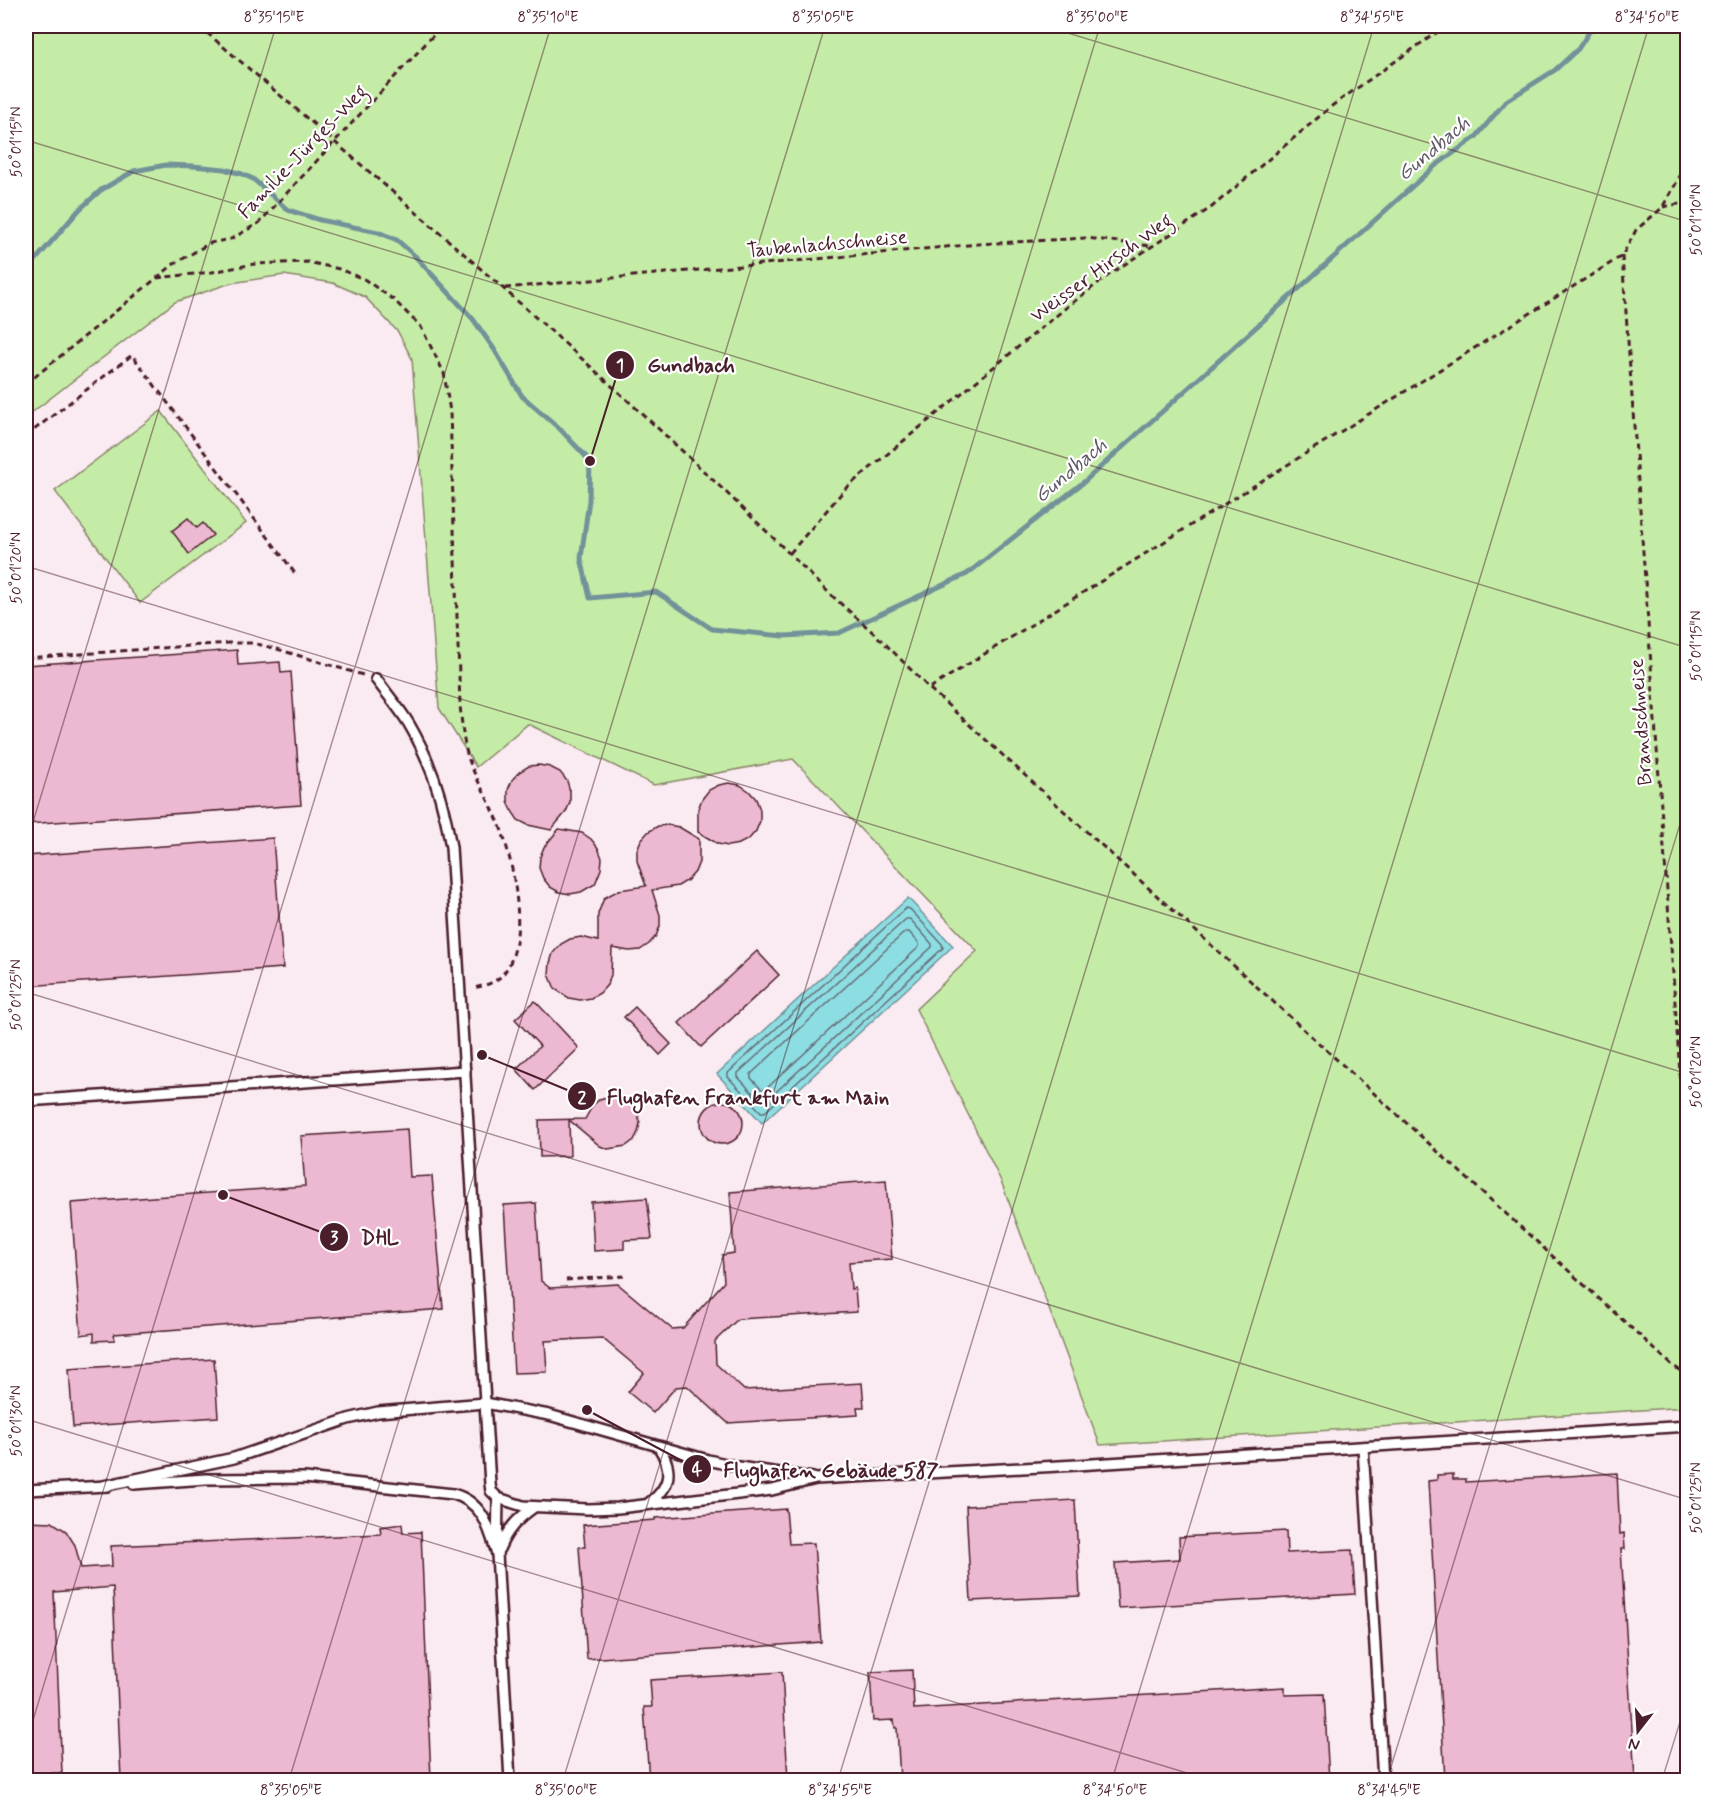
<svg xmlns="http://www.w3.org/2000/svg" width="1713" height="1806" font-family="Mynerve,sans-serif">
  <rect width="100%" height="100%" fill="#fff"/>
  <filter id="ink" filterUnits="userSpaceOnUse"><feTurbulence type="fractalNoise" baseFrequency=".0167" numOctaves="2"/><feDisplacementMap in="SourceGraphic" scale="12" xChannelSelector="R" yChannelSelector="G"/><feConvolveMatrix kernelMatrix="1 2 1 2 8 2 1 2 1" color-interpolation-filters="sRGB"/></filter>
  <g filter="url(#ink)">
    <!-- built -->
    <path fill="#faeaf1" d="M284,275l49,8 32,14 33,35 14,27 27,349 37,58 52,-42 126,61 139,-26 184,192 -61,59 85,171 99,264 587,-38v373h-1661v-1363l149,-115 56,-19z"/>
    <!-- green -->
    <g fill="#c5eca7" stroke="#888669" stroke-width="1.5">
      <path d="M26,26h1661v1381l-587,38 -99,-264 -85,-172 61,-58 -184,-192 -139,26 -126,-61 -52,43 -37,-59 -27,-349 -14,-27 -33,-35 -32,-14 -49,-8 -53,8 -56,19 -149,115z"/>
      <path d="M161,411l85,112 -106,80 -85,-112z"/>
    </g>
    <!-- water -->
    <path fill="#8ddee3" stroke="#729299" stroke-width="1.5" d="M908,898l45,48 -191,177 -45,-49z"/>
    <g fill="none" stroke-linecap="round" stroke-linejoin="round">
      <!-- shore -->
      <g stroke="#656b75" stroke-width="1.5">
        <path d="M906,908l4,1 32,35 1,4 -178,164h-4l-33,-35v-4z"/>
        <path d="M906,919h4l22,25v3l-167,155h-4l-23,-25v-4z"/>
        <path d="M905,932h4l10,11v4l-153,142h-5l-10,-11v-4z"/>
      </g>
      <!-- stream -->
      <path stroke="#729299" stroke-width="5" d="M26,271l53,-61 22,-20 33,-19 32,-6 27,1 31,3 18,5 11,5 35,31 32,10 58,12 19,8 18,16 58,63 21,30 28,47 38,33 30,32 -1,39 -8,58 9,40 66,-6 56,37 72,7 55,-3 128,-59 118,-93 350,-315 41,-29 30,-36 49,-31 23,-21 15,-23"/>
    </g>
    <!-- building -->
    <g fill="#edb8d1" stroke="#4a1f2b" stroke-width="1.5">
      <path d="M188,518l9,10 6,-5 10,12 -24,19 -17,-23z"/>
      <path d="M237,650l1,15 42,-3 1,11 10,-1 10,133 -275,19v-159z"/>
      <path d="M539,765l11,2 10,5 7,9 3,10v11l-4,10 -15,18 -23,-5 -10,-5 -6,-9 -4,-10v-11l4,-10 7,-8 10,-6z"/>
      <path d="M729,783l11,2 9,6 7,8 4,11v11l-4,10 -7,8 -10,5 -11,2 -10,-2 -20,-12v-23l4,-10 7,-9 10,-5z"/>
      <path d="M668,825l11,2 20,12v23l-4,10 -7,8 -10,6 -26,4 8,25v11l-4,10 -7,8 -9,6 -11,1 -17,-3 -1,27 -4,10 -7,8 -9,5 -11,2 -11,-2 -14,-9 -6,-15 1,-11 3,-10 8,-9 9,-5 11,-2 17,4v-27l6,-16 15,-8 27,-4 -9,-25v-11l4,-10 7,-8 10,-6z"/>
      <path d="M559,829l23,4 9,6 7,9 4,10 -1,11 -6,15 -14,8 -11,2 -11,-2 -9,-5 -7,-9 -4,-10 1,-11 4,-10z"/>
      <path d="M273,838l10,130 -257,18v-130z"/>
      <path d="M757,951l22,24 -78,72 -22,-24z"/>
      <path d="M535,1001l44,47 -44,42 -19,-21 24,-23 -25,-27z"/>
      <path d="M635,1007l36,37 -11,11 -36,-38z"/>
      <path d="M609,1096h9l9,4 7,6 4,8 2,9 -2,9 -4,8 -8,6 -18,3 -8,-3 -31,-26 1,36 -30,1 -1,-37 46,-1 8,-14 7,-6z"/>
      <circle cx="722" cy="1123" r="21"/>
      <path d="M407,1129l3,48 22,-1 11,133 -329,25 1,6 -21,1v-8l-13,2 -10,-132 234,-17 -4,-50z"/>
      <path d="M886,1180l6,79 -43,3 2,27 4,-1 2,24 -119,7 -23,22 1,23 28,26 118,-7 2,24h-7l1,8 -130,8 -41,-37 -11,1 -23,26 -25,-21 16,-19 -42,-35 -57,3 2,31 -33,1 -10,-168 32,-2 5,78 9,7 68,-4 54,45 11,-1 41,-46 -2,-27 12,-2 -4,-61z"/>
      <path d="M647,1198l5,41 -28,1v9l-30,2 -3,-49z"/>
      <path d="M214,1359l4,58 -145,10 -4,-58z"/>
      <path d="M1617,1473l3,61 4,-1 1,16h-4l14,231h-190l-17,-299 9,-1v-5l16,-1v5h13v3z"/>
      <path d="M1075,1500l5,96 -109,5 -5,-95z"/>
      <path d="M786,1509l3,35 25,-1 7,99 -234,17 -8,-112h6l-2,-22 72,-5v-2z"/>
      <path d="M26,1521l26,1 14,9 9,14 6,23 31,-2 -1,-20 270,-12 -1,-7 22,-3 1,9 18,-1 10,248h-310l-8,-193 -59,5 8,181h-36z"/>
      <path d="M1286,1531l1,22 65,-3 3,44 -237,14 -3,-45 65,-4 -1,-22z"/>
      <path d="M912,1670l2,39 371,-22v8l39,-1 5,86h-429l-3,-52h-2l-1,-8 -21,1 -3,-49z"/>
      <path d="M782,1672l6,108h-139l-5,-73h8l-2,-27z"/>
    </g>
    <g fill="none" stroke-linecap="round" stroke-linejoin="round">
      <!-- service casing -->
      <g stroke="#4a1f2b" stroke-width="14">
        <g id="service">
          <path d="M376,679c11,15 24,30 33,45 23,39 35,79 42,123l39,637 1,7 7,7 25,8 65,3 30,-1 154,-18 44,-11 261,-14 611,-39"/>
          <path d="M26,1101l439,-30"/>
          <path d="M1363,1447l20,333"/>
          <path d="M134,1484l72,-5 99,-1 148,16c30,8 36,34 44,60"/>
          <path d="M103,1486l131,-28 114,-39 30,-7 107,-9 64,12 159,45 31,7 74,11"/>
          <path d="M26,1490l82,-4"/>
          <path d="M498,1498l-1,56 13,226"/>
          <path d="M649,1503c23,-16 24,-35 9,-57"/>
          <path d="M499,1549c8,-19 18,-30 35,-42"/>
        </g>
      </g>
      <!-- path -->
      <g stroke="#4a1f2b" stroke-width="3" stroke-dasharray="6 4.5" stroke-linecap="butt">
        <path d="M199,26c212,181 425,362 623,560 18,18 39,35 58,53 17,16 33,33 49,49l743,677 16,11"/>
        <path d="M1663,207l25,-5"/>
        <path d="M1622,256l66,930"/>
        <path d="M157,278l55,-6 42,-8 54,-2 31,7 25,10 30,21 27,27 23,46 6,39 10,293c2,19 3,38 9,55 8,22 21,42 30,63 14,37 34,125 0,155 -8,6 -16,8 -26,10"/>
        <path d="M505,288l473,-44 109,-6 63,8"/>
        <path d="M26,384l148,-120 36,-21 21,-4 28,-16 183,-197"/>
        <path d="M26,436l106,-81 165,221"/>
        <path d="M790,553l56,-65 221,-181 43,-33 102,-67 121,-102 113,-79"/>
        <path d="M26,658l203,-15h24l24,6 89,27"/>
        <path d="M930,688l692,-432 14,-26 26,-22 26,-46"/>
        <path d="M566,1280l58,-4"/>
      </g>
      <!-- service -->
      <use href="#service" stroke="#fff" stroke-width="9"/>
    </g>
  </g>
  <!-- ticks -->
  <path fill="none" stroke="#4a1f2b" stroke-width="1.5" stroke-opacity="0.45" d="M1045,26l643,196M26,140l1662,508M26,566l1662,508M26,845l250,-819M26,992l1662,508M26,1419l1184,361M26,1743l525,-1717M289,1780l536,-1754M563,1780l537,-1754M838,1780l536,-1754M1112,1780l537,-1754M1387,1780l301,-982M1662,1780l26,-84"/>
  <g text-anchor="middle" stroke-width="4.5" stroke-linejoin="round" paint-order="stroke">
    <!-- street labels -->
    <g font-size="20" fill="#4a1f2b" stroke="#fff">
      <text transform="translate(302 151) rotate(-46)" y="7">Familie-Jürges-Weg</text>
      <text transform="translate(827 243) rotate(-5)" y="7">Taubenlachschneise</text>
      <text transform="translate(1101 267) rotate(-36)" y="7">Weisser Hirsch Weg</text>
      <text transform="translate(1640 722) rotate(-94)" y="7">Brandschneise</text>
    </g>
    <!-- water labels -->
    <g font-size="21" font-style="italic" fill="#5e5862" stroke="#fff">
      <text transform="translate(1433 148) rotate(-40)" y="7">Gundbach</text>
      <text transform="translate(1070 470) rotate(-40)" y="7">Gundbach</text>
    </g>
  </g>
  <!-- callouts -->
  <path fill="none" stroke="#4a1f2b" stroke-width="2" d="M590 461L620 365M482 1055L582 1096M223 1195L334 1237M587 1410L697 1469"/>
  <g fill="#4a1f2b" stroke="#fff" stroke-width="2">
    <circle cx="590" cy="461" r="6"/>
    <circle cx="482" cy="1055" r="6"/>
    <circle cx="223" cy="1195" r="6"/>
    <circle cx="587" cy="1410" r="6"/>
    <circle cx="620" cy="365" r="15"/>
    <circle cx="582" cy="1096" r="15"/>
    <circle cx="334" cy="1237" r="15"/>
    <circle cx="697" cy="1469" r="15"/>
  </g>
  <g font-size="18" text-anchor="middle" font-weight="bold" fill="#fff">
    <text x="620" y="371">1</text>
    <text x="582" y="1103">2</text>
    <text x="334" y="1243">3</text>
    <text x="697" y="1475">4</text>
  </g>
  <g font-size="21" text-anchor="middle" font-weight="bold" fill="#4a1f2b" stroke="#fff" stroke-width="4.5" stroke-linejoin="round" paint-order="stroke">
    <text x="691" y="372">Gundbach</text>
    <text x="748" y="1104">Flughafen Frankfurt am Main</text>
    <text x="380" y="1244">DHL</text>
    <text x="831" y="1477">Flughafen Gebäude 587</text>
  </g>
  <!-- margin -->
  <rect width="1713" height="1806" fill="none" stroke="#fff" stroke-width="66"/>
  <!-- north arrow -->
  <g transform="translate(1638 1731) rotate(197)" stroke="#ffffff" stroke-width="4.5" paint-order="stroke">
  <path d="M0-4.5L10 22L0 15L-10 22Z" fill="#4a1f2b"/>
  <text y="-9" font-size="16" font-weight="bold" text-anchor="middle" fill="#4a1f2b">N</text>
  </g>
  <rect x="33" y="33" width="1647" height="1740" fill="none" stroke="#4a1f2b" stroke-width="2"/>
  <g font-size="15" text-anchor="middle" fill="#4a1f2b">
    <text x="274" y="22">8°35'15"E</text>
    <text x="548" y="22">8°35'10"E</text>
    <text x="823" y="22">8°35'05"E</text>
    <text x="1097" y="22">8°35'00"E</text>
    <text x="1372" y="22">8°34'55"E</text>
    <text x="1647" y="22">8°34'50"E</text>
    <text transform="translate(16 142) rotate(-90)" y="5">50°01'15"N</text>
    <text transform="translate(1696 220) rotate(-90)" y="5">50°01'10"N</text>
    <text transform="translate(16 568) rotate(-90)" y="5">50°01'20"N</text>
    <text transform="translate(1696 646) rotate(-90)" y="5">50°01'15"N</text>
    <text transform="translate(16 995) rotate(-90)" y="5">50°01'25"N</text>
    <text transform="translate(1696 1072) rotate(-90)" y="5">50°01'20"N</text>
    <text transform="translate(16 1421) rotate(-90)" y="5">50°01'30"N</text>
    <text transform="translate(1696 1498) rotate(-90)" y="5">50°01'25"N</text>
    <text x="291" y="1795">8°35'05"E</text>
    <text x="566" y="1795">8°35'00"E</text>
    <text x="840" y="1795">8°34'55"E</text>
    <text x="1115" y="1795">8°34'50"E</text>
    <text x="1389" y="1795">8°34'45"E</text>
  </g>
</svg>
